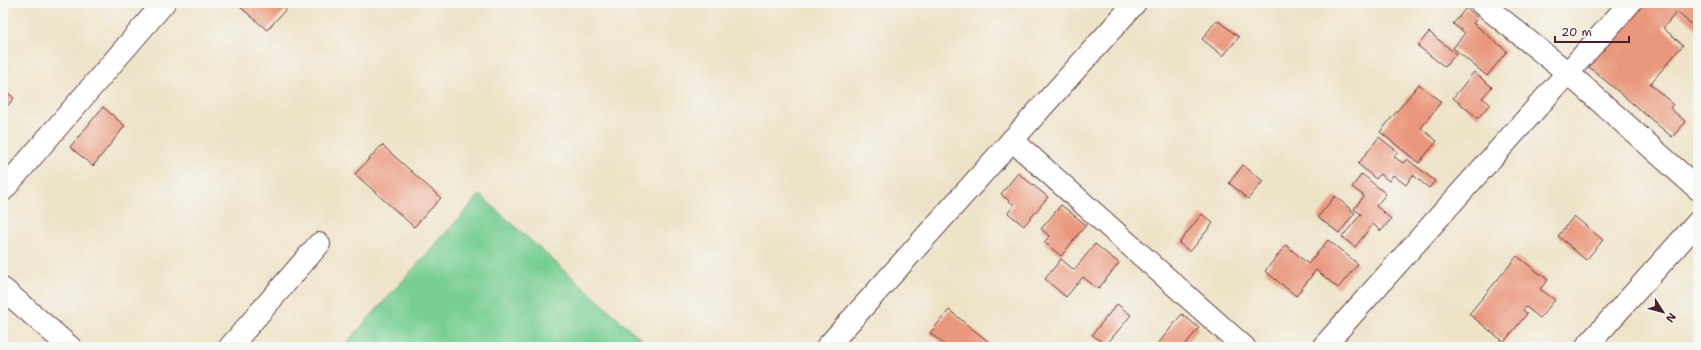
<svg xmlns="http://www.w3.org/2000/svg" width="1701" height="350" font-family="'Shantell Sans',sans-serif">
  <rect width="100%" height="100%" fill="#f6f6f2"/>
  <filter id="ink" filterUnits="userSpaceOnUse"><feTurbulence type="fractalNoise" baseFrequency=".025" numOctaves="2"/><feDisplacementMap in="SourceGraphic" scale="8" xChannelSelector="R" yChannelSelector="G"/><feConvolveMatrix kernelMatrix="1 2 1 2 8 2 1 2 1" color-interpolation-filters="sRGB"/></filter>
  <filter id="wash" filterUnits="userSpaceOnUse"><feTurbulence type="fractalNoise" baseFrequency=".012" numOctaves="4" result="noise"/><feDisplacementMap in="SourceGraphic" scale="16" xChannelSelector="R" yChannelSelector="G"/><feGaussianBlur stdDeviation="0.9" result="paint"/><feColorMatrix in="noise" values="0 0 0 0 0 0 0 0 0 0 0 0 0 0 0 0 0 1.4 0 .05"/><feComposite in="paint" operator="in"/></filter>
  <g filter="url(#wash)">
    <rect width="100%" height="100%" fill="#eee3c7"/>
    <!-- green -->
    <path fill="#79cf93" stroke="#62775f" d="M480,195l170,152h-307z"/>
    <g id="blocks">
      <!-- building -->
      <g fill="#ea987d">
        <path d="M242,3h44l3,3 -22,24 -28,-24z"/>
        <path d="M1640,3h54l4,3v24l-21,-18 -14,16 20,17 -33,39 23,20 -3,4 16,14 -14,15 -84,-71z"/>
        <path d="M1466,8l12,10 -5,5 34,28 -20,25 -34,-28 12,-15 -12,-9z"/>
        <path d="M1217,20l22,17 -16,19 -21,-17z"/>
        <path d="M1429,32l27,22 -11,13 -27,-21z"/>
        <path d="M1474,72l18,15 -10,11 8,6 -12,14 -25,-20z"/>
        <path d="M1419,84l22,18 -20,26 16,13 -18,22 -39,-31z"/>
        <path d="M3,89l11,9 -11,13z"/>
        <path d="M103,107l22,19 -32,40 -23,-19z"/>
        <path d="M1379,137l19,15 -4,5 9,6 4,-4 28,22 -6,7 -16,-13 -7,10 -13,-10 -4,6 -9,-7 -4,5 -18,-15z"/>
        <path d="M382,145l59,53 -27,29 -59,-53z"/>
        <path d="M1243,165l20,16 -15,18 -19,-16z"/>
        <path d="M1018,173l30,24 -24,29 -16,-13 6,-8 -13,-11z"/>
        <path d="M1362,174l24,20 -10,12 15,13 -10,12 -8,-7 -18,23 -13,-10 19,-23 -7,-5 10,-13 -12,-9z"/>
        <path d="M1335,196l20,17 -16,20 -21,-16z"/>
        <path d="M1061,205l25,20 -25,31 -17,-14 6,-6 -9,-7z"/>
        <path d="M1202,214l11,9 -23,29 -11,-9z"/>
        <path d="M1574,216l29,24 -17,20 -28,-24z"/>
        <path d="M1328,240l30,24 -20,24 -22,-18 -20,26 -31,-25 21,-26 22,19z"/>
        <path d="M1095,244l24,19 -21,26 -15,-12 -17,20 -21,-18 16,-20 13,11z"/>
        <path d="M1517,256l31,24 -8,9 15,11 -15,18 -14,-11 -3,3 4,4 -23,28 -35,-28z"/>
        <path d="M1117,304l14,11 -25,30 -14,-10z"/>
        <path d="M949,310l46,37h-48l-17,-14z"/>
        <path d="M1182,314l17,14 -16,19h-24l-2,-2z"/>
      </g>
    </g>
  </g>
  <g filter="url(#ink)">
    <use href="#blocks" fill-opacity="0" stroke="#633c42" stroke-width="1"/>
    <g fill="none" stroke-linecap="round" stroke-linejoin="round">
      <!-- street casing -->
      <g stroke="#633c42" stroke-width="24">
        <g id="street">
          <path d="M1481,3l87,70 130,116"/>
          <path d="M1012,140l232,207"/>
          <path d="M3,190l161,-187"/>
          <path d="M3,289l67,58"/>
          <path d="M230,347l89,-103"/>
          <path d="M827,347l308,-344"/>
          <path d="M1323,347l307,-344"/>
          <path d="M1586,347l112,-125"/>
        </g>
      </g>
      <!-- street -->
      <use href="#street" stroke="#fff" stroke-width="22"/>
    </g>
  </g>
  <!-- margin -->
  <rect width="1701" height="350" fill="none" stroke="#f6f6f2" stroke-width="16"/>
  <!-- north arrow -->
  <g transform="translate(1663 312) rotate(126)" stroke="#f6f6f2" stroke-width="3" paint-order="stroke">
  <path d="M0-3L7 15L0 10L-7 15Z" fill="#4a1f2b"/>
  <text y="-6" font-size="11" font-weight="bold" text-anchor="middle" fill="#4a1f2b">N</text>
  </g>
  <!-- scale -->
  <path d="M1555 36v6h74v-6" fill="none" stroke="#4a1f2b" stroke-width="2"/>
  <text x="1561" y="36" font-size="12" fill="#4a1f2b" stroke="#f6f6f2" stroke-width="3" paint-order="stroke">20 m</text>
</svg>
